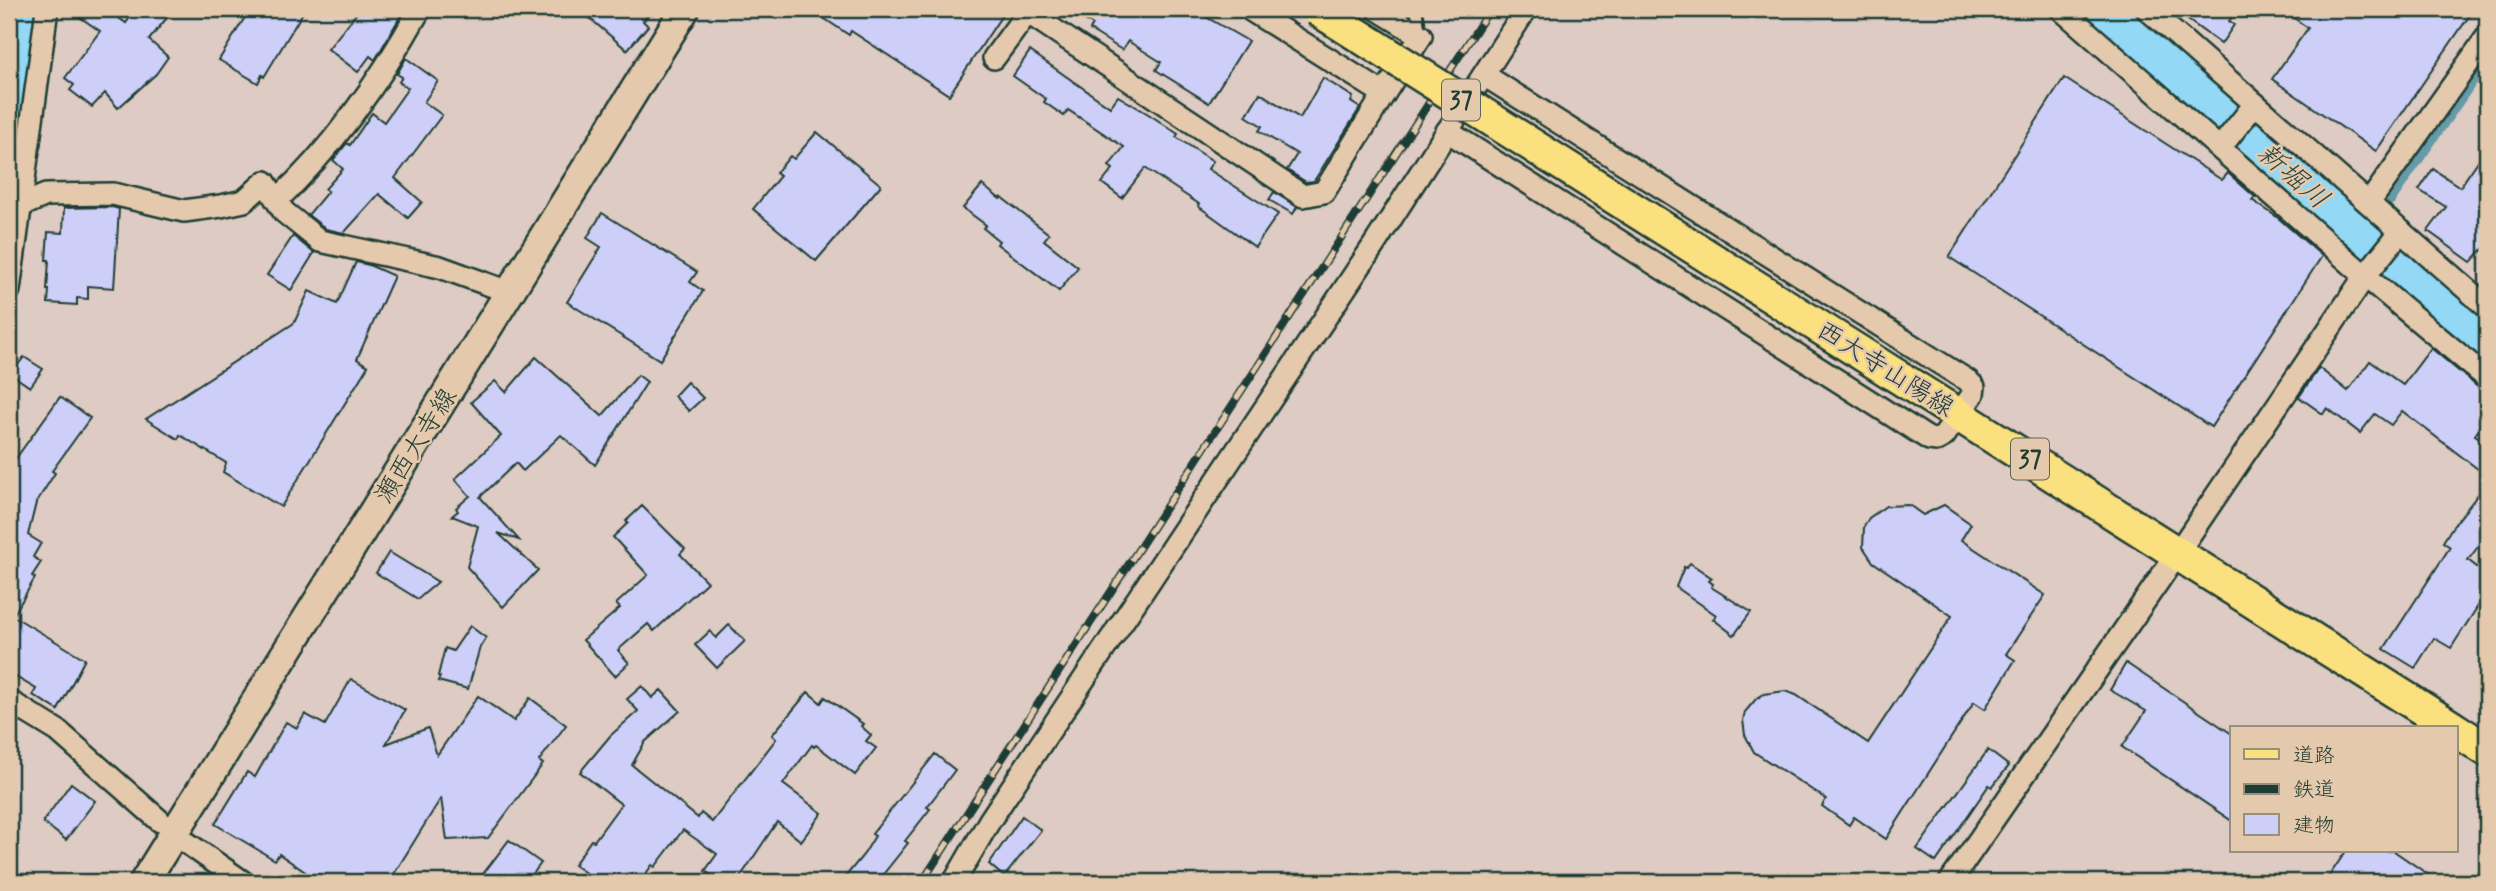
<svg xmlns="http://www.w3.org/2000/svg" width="2496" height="891" font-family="Mynerve,'Klee One',sans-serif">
  <rect width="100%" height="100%" fill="#decbc3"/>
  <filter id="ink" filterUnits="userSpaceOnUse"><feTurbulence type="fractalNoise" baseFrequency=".0143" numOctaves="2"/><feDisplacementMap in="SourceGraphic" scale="14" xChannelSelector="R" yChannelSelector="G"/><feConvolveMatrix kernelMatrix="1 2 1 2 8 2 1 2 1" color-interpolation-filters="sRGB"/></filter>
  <g filter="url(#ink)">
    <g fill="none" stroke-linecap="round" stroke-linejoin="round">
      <!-- stream -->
      <path stroke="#659aa8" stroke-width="8" d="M2391,201l96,-139"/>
      <!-- river -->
      <g stroke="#93d8f5" stroke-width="46">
        <path d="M2101,9l386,332"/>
        <path d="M9,158l9,-149"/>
      </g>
    </g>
    <!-- building -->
    <g fill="#cecff8" stroke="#1f3d34" stroke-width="2">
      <path d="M68,9h38l20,14 10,-14h38l-25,31 19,17 -12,17 -38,34 -13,-15 -13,14 -22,-17 4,-5 -9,-7 35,-47z"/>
      <path d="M250,9h55l-41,68 -2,-2 -4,8 -39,-23z"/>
      <path d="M360,9l44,1 -29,50 -5,-4 -12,16 -30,-23z"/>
      <path d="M579,9h75l-11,12 5,5 -21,24z"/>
      <path d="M810,9h196l-57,86 -98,-64 -2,4z"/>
      <path d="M1068,9h124l56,32 -39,62 -53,-33 5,-8 -33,-21 -6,9 -32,-20 3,-5z"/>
      <path d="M2173,9h65l-9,12 5,4 -13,19z"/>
      <path d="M2281,9h193l-98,142 -104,-72 36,-51z"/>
      <path d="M1030,51l80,56 8,-11 32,19 28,19 -2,3 37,24 -5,8 70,45 -23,33 -57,-41 1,-2 -54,-36 -23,30 -20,-15 11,-14 -4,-3 15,-19 -56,-37 -4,6 -20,-14 2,-3 -33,-23z"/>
      <path d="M406,58l32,23 -14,21 18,13 -47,63 27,24 -14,16 -29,-24 -35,39 -18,-4 -18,-14 20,-24 -3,-2 18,-20 -10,-9 14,-17 3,2 22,-32 12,9 24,-34 -9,-6 3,-5 -5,-3z"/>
      <path d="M1323,78l30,19 -2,5 9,6 -46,73 -8,1 -19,-12 10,-16 -38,-23 3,-5 -16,-10 14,-23 40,25z"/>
      <path d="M2064,78l158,102 6,-7 27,24 -3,3 25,17 45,39 -111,171 -262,-170z"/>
      <path d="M817,132l64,53 -65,76 -63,-52 27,-33 -4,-3 14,-17 4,3z"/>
      <path d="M2487,148v97l-16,17 -43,-31 18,-24 -27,-17 14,-21 27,18z"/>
      <path d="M982,185l18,14 1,-2 48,37 -5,6 34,27 -19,24 -62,-47 2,-3 -16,-13 3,-3 -23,-17z"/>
      <path d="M1274,192l23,15 -4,7 -24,-14z"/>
      <path d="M112,207l7,2 -5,79 -26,-2v13l-11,-1v7l-29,-2 1,-13h-2l2,-30h-3l2,-28 15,1 1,-25z"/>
      <path d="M602,213l95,59 -7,10 13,9 -43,69 -93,-58 34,-55 -14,-9z"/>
      <path d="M293,236l21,17 -23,37 -24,-15z"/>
      <path d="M356,262l13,3 25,11 -37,83 11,7 -87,141 -58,-35 3,-9 -46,-28 -2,4 -32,-20 148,-96 15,-32 28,13z"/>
      <path d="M2431,348l48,40 8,3v27l-12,17 12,8v33l-85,-65 -11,14 -16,-11 -15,19 -33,-25 -4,6 -24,-17 20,-29 29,23 22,-30 33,24z"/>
      <path d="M24,357l19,12 -13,18 -19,-13z"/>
      <path d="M536,357l66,59 36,-41 9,7 -52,83 -34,-30 -38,36 -7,-8 -36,34 39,43 -21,-7 40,37 -35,37 -36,-40 11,-41 -26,-10 6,-5 -2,-3 14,-12 -15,-17 46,-43 -30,-34 24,-21 11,11z"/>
      <path d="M687,382l16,16 -14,13 -15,-15z"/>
      <path d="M60,397l30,21 -38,53 3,2 -19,30 -8,32 13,8 -8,14 8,5 -9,14 3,2 -22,38 72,43 -27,51 -25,-15 3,-6 -27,-16v-205z"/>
      <path d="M2487,483v52l-19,25 19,15v17l-36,56 -17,-10 -19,30 -31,-19 66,-102 -7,-5 8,-13z"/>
      <path d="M1909,505l14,10 21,-10 27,19 -10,16 84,55 -39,59 9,6 -30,49 -11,-7 -88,137 -32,-22 -5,8 -27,-19 4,-7 -72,-47 -9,-17 -2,-15 2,-8 11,-13 8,-5 21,-3 11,4 72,48 84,-127 -79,-54 -10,-15 1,-20 5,-9 17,-12z"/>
      <path d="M642,506l43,43 -5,5 27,28 -53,49 -6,-7 -30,26 11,13 -14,13 -32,-36 37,-32 -4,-4 32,-29 -35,-38 15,-14 -2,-2z"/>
      <path d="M389,552l49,30 -20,17 -42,-26z"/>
      <path d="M1690,563l22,15 -3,3 4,3 -2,3 40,25 -17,23 -21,-16 3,-4 -40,-28 8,-20 2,1z"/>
      <path d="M729,625l16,16 -28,27 -22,-23 15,-14 6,7z"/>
      <path d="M470,626l16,12 -6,9 -12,42 -30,-8 2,-4 -2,-1 7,-28 8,3z"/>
      <path d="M2126,663l106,71v87l-110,-74 24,-36 -36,-21z"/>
      <path d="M351,679l54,31 -19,34 42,-16 9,27 41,-59 36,25 16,-23 36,27 -27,36 4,3 -55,74 -41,2 -6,-42 -52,84h-69l-41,-28 -4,6 -60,-36 32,-52 8,5 31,-55 11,6 8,-14 20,11z"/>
      <path d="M642,686l10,12 9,-8 19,21 -35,31 -13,23 66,53 3,-5 11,9 64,-83 -4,-4 36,-43 13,11 4,-6 38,27 -2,2 10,9 -5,6 10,7 -21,27 -39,-30 -2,2 -2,-2 -29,39 39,29 -21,28 -24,-19 -40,60h-15l-17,-11 12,-17 -34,-24 -28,37 -3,-2 -12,17h-41l-25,-17 17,-25 3,1 27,-37 -41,-32 30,-36 28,-25 -11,-12z"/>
      <path d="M1988,750l21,16 -17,21 -3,-2 -53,77 -19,-13z"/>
      <path d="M935,754l20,16 -28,37 3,2 -25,32 3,2 -31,39h-36l23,-28 11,-18 -3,-2z"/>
      <path d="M71,783l24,18 -29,39 -23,-18z"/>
      <path d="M1022,816l19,14 -37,47 -15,-13z"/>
      <path d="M509,840l32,23 -14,19h-50z"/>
      <path d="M2346,851h48l45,31h-114z"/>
    </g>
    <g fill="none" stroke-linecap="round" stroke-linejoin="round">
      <!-- service casing -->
      <g stroke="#1f3d34" stroke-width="16">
        <path id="service" d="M1416,9l4,24"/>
      </g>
      <!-- minor casing -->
      <g stroke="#1f3d34" stroke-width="26">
        <g id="minor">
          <path d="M1249,9l135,85 37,-58 -44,-27"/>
          <path d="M2061,9l304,267 122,102"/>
          <path d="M2147,9l340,298"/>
          <path d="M1027,12l276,184 21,-4 60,-98"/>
          <path d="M994,58l36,-49"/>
          <path d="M1447,131l482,308 8,1 7,-4 29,-42 1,-7 -6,-6 -484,-306"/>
          <path d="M2220,148l35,-44"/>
          <path d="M277,200c59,-55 104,-121 143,-191"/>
          <path d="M2369,203l118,-166"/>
          <path d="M9,211l37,-16 67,-1 71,17 37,-5 23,-5 21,-19 19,30 36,29 120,26 69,25"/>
          <path d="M9,290l38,-281"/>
          <path d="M9,701l49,30 102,90"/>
          <path d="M187,843l56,39"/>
          <path d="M954,882l36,-62 384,-575 152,-236"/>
          <path d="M1950,882l207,-299 208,-307 36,-45"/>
        </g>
      </g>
      <!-- secondary casing -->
      <g stroke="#1f3d34" stroke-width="33">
        <path id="secondary" d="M144,882l541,-873"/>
      </g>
      <!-- primary casing -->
      <g stroke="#1f3d34" stroke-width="37">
        <g id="primary">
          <path d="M1606,192l847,536"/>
          <path d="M2456,730l31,20"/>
        </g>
      </g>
      <!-- service -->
      <use href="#service" stroke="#e5c9ac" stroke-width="10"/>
      <!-- minor -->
      <use href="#minor" stroke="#e5c9ac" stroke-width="21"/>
      <!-- secondary -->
      <use href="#secondary" stroke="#e5c9ac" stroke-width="28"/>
      <!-- primary -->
      <use href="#primary" stroke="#fbe080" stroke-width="32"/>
      <!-- rail casing -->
      <g stroke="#1f3d34" stroke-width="8">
        <path id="rail" d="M922,882l568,-873"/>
      </g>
      <!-- rail -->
      <use href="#rail" stroke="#e5c9ac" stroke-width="5" stroke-dasharray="16" stroke-linecap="butt"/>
      <!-- primary-bridge casing -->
      <g stroke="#1f3d34" stroke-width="37" stroke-linecap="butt">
        <path id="primary-bridge" d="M1317,9l289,183"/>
      </g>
      <!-- primary-bridge -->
      <use href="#primary-bridge" stroke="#fbe080" stroke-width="32"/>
    </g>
  </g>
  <g text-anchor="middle" stroke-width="5" stroke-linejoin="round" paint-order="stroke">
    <!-- shield labels -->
    <g fill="#e5c9ac" stroke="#5a6758" stroke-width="2">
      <rect x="1442" y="79.5" width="38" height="41" rx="5"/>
      <rect x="2011" y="438.5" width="38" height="41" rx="5"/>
    </g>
    <g font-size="24" font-weight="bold" fill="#1f3d34">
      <text x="1461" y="108">37</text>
      <text x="2030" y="467">37</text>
    </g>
    <!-- street labels -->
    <g font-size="26" fill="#1f3d34" stroke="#e5c9ac">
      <text transform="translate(1886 368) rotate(32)" y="9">西大寺山陽線</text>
      <text transform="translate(415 445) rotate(-58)" y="9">瀬西大寺線</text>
    </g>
    <!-- water labels -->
    <g font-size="28" font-style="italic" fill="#25453e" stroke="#e5c9ac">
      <text transform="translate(2294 175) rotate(41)" y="10">新堀川</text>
    </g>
  </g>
  <!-- margin -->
  <rect width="2496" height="891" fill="none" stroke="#e5c9ac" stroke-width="35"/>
  <rect x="18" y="18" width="2461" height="856" fill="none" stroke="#1f3d34" stroke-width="2.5" filter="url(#ink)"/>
  <!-- legend -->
  <rect x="2230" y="726" width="228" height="126" fill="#e5c9ac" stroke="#96917c" stroke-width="2"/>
  <rect x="2244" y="749" width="35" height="10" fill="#fbe080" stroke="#96917c" stroke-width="2"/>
  <text x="2293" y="762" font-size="21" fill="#1f3d34">道路</text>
  <rect x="2244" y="784" width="35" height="10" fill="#1f3d34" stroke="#96917c" stroke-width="2"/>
  <text x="2293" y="796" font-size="21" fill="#1f3d34">鉄道</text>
  <rect x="2244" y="814" width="35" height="21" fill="#cecff8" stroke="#96917c" stroke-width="2"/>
  <text x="2293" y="832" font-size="21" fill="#1f3d34">建物</text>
</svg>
